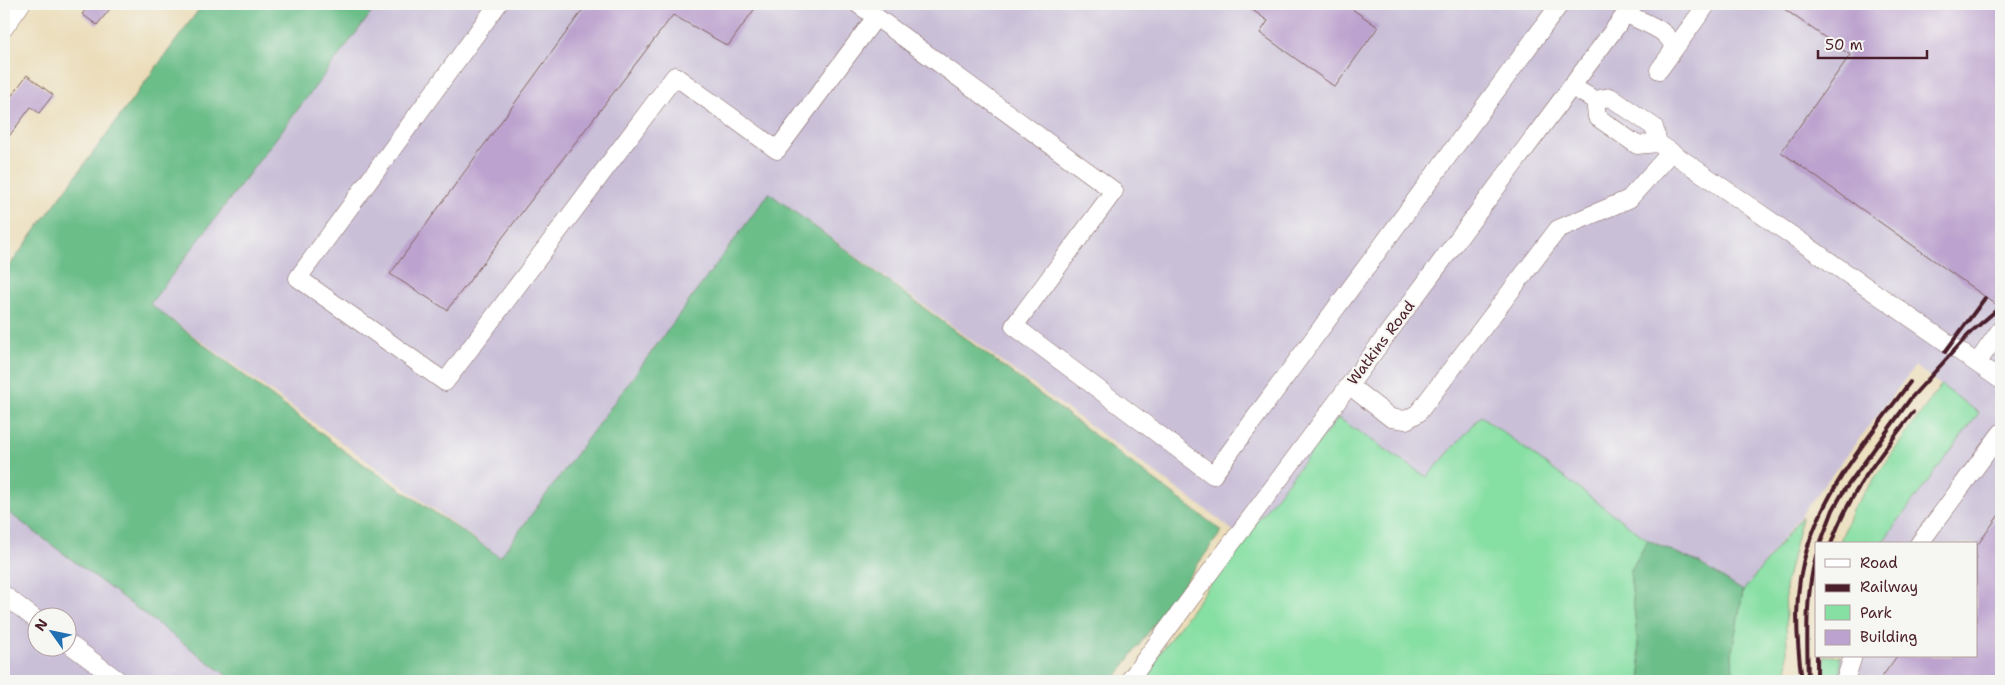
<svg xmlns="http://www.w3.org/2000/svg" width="2005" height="685" font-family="'Shantell Sans',sans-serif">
  <rect width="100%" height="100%" fill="#f6f6f2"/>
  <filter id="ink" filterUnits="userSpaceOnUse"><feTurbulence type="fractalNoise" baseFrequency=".02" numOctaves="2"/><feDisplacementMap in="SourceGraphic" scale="10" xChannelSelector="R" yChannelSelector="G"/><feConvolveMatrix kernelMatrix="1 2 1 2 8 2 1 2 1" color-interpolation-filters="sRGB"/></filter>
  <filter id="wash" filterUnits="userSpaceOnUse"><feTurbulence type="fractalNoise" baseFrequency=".0096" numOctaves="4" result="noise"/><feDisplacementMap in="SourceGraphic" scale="20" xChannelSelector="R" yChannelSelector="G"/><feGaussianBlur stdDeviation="1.12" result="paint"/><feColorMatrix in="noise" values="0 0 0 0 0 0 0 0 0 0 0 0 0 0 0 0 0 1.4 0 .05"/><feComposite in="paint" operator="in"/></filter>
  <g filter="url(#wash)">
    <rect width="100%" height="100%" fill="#ebddb9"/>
    <!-- industrial -->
    <g fill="#c9bfd7" fill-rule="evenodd">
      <path d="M378,4h1623v677h-160l-1,-25h136v-112h-95l98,-131 -64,-47 -172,225 -44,-28 -51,-23 -221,-63 -184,62 -27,-22 -447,-324 -269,364 -350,-253z"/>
      <path d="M4,509l230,172h-230zM38,618h30v30h-30z"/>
    </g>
    <!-- green -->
    <g fill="#86dfa3" stroke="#687f67">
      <path d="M1941,385l38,28 -98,131h-42l13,-34z"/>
      <path d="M1481,416l167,124 -18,32 12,109h-498l-3,-2 102,-140 95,-121 89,59z"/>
      <path d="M1802,516l-17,71 3,94h-55l-1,-30 11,-60z"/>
      <path d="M1824,656h16l1,25h-16z"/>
    </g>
    <!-- forest -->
    <g fill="#6cbe89" stroke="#5b6e5a">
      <path d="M203,4h175l-228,300 193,146 157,107 269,-364 243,180 210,158 -109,150h-879l-230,-172v-236z"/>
      <path d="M1648,540l51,23 44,28 -11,60 1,30h-91l-12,-109z"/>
    </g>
    <g id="blocks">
      <!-- building -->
      <g fill="#bca2ce">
        <path d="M90,4h24l-17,21 -15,-11z"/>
        <path d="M587,4h171l-30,42 -55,-31 -226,295 -57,-36z"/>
        <path d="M1244,4h101l33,23 -43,60 -75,-54 8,-12z"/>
        <path d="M1777,4h224v304l-220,-156 69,-97z"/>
        <path d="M27,75l26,20 -14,18 -8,-6 -27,36v-37z"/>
        <path d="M2001,512v169h-122l18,-25h79v-109z"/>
      </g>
    </g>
  </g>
  <g filter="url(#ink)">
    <use href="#blocks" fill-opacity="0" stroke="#82625d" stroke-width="1"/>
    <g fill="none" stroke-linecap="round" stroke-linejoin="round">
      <!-- minor casing -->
      <g stroke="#82625d" stroke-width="19">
        <g id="minor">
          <path d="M498,4l-200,274 147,104 230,-306 102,74 99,-133 238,174 -100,135 199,149 347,-471"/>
          <path d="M858,4l18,13"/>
          <path d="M1626,13c17,11 41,14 48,35"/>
          <path d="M4,28l17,-24"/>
          <path d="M1659,70l48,-66"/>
          <path d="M1572,87l23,13 15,-3 44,30 4,16 13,9 330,228"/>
          <path d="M1595,100l2,17 40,28 21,-2"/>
          <path d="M1977,363l24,-34"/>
          <path d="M1350,386l41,32 15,2 12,-7 140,-184 71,-30 42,-47"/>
          <path d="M1919,544l82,-111"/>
          <path d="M4,595l34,26"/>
          <path d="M68,643l51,38"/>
          <path d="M1129,681l504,-677"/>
          <path d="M1845,681l8,-25"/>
        </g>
      </g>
      <!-- minor -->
      <use href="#minor" stroke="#fff" stroke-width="18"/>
      <!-- rail -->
      <g stroke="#4a1f2b" stroke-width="4">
        <path d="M1945,352l40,-54"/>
        <path d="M1820,544l13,-34 10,-18 68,-94 60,-66 28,-24"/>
        <path d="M1831,544c17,-50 51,-91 82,-132"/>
        <path d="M1817,656v25"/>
        <path d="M1802,681c-6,-45 -9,-91 6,-135 20,-62 64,-113 102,-164"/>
        <path d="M1808,681c-1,-42 -3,-84 8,-125"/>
      </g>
    </g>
  </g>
  <g text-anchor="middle" stroke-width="4.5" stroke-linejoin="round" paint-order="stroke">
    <!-- street labels -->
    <g font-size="15" fill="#4a1f2b" stroke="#f6f6f2">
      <text transform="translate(1381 343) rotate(-53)" y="5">Watkins Road</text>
    </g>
  </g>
  <!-- margin -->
  <rect width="2005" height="685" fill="none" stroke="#f6f6f2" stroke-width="20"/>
  <!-- legend -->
  <rect x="1815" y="542" width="162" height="115" fill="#f6f6f2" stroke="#b1a0a2"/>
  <rect x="1825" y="559" width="25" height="8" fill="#ffffff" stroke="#b1a0a2"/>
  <text x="1860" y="568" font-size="15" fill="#4a1f2b">Road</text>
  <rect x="1825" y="584" width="25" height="8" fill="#4a1f2b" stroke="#b1a0a2"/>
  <text x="1860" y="592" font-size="15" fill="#4a1f2b">Railway</text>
  <rect x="1825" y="605" width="25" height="15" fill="#86dfa3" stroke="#b1a0a2"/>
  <text x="1860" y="618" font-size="15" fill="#4a1f2b">Park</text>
  <rect x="1825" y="630" width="25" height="15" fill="#bca2ce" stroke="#b1a0a2"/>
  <text x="1860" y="642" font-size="15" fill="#4a1f2b">Building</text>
  <!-- north arrow -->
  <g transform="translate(52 632) rotate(303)"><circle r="24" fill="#f6f6f2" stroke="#b1a0a2"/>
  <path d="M0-4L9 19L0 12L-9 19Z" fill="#1f6fb2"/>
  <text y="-8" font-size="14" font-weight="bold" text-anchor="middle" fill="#4a1f2b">N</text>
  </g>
  <!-- scale -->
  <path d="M1818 50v8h109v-8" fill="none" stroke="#4a1f2b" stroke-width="2.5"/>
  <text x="1825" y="50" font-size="15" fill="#4a1f2b" stroke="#f6f6f2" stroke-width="4" paint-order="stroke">50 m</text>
</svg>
